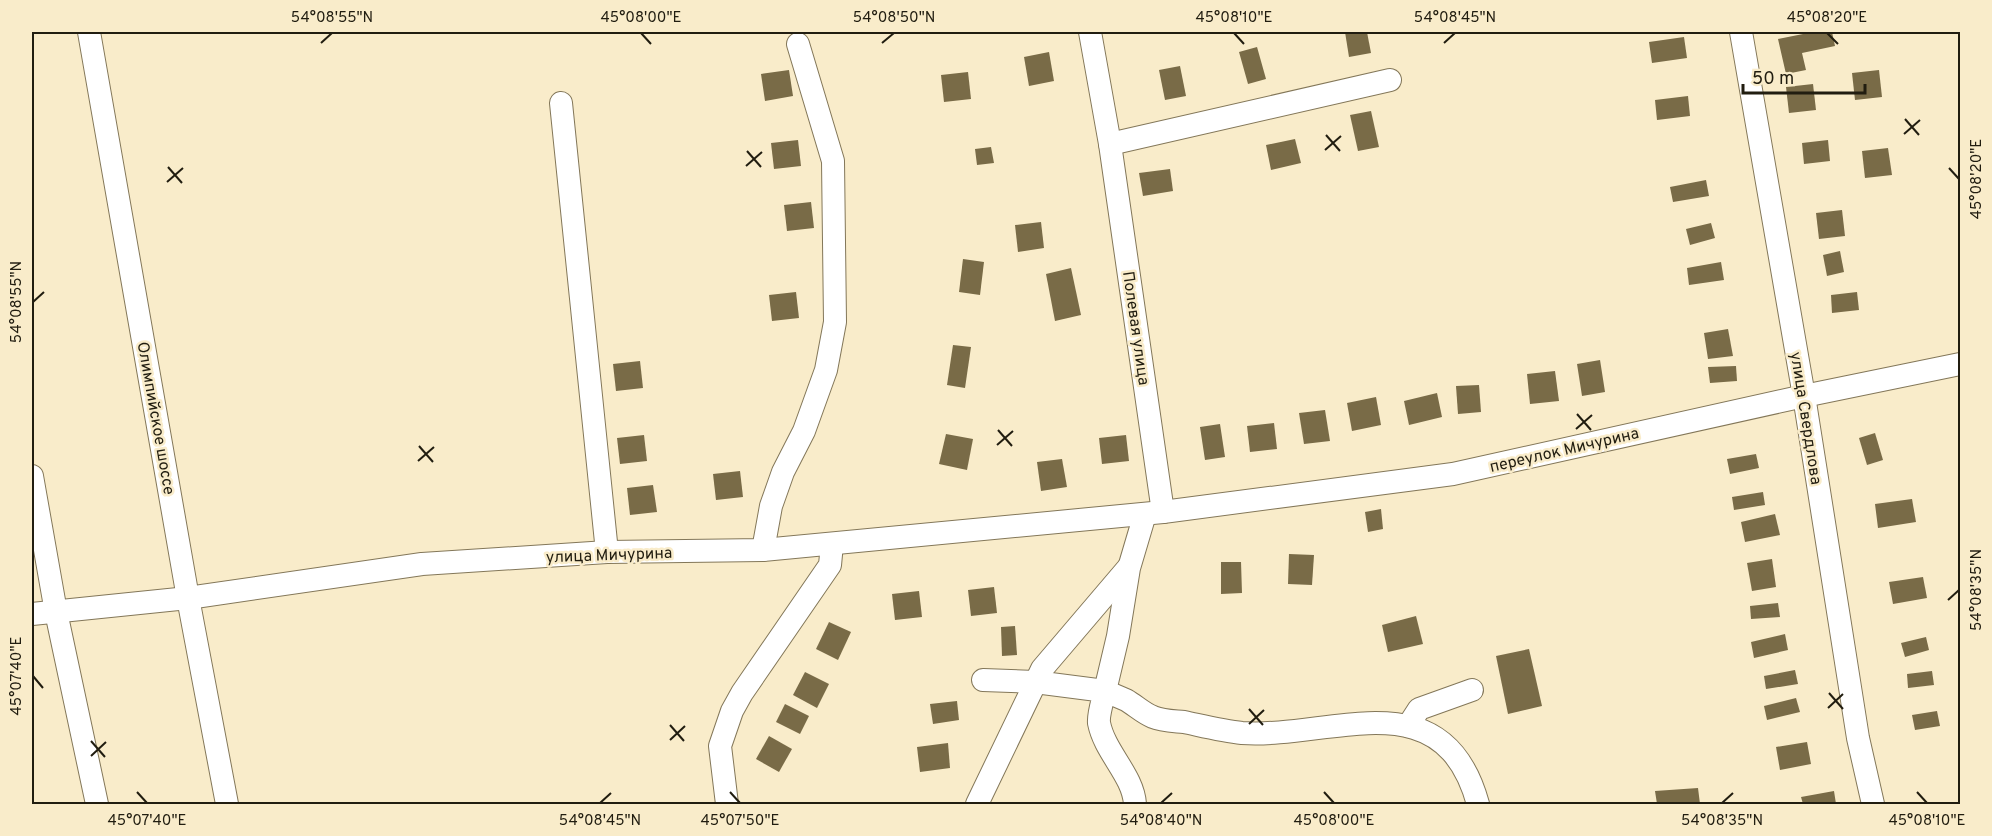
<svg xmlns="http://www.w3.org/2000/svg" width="1992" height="836" font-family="Overpass,sans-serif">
  <rect width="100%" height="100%" fill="#f9ecca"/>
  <!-- building -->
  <g fill="#796b47">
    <path d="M1345,32h22l4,21 -22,4z"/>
    <path d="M1813,32h19l3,14 -33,7 4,17 -20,4 -8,-35z"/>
    <path d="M1684,37l3,21 -35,5 -3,-21z"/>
    <path d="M1257,47l9,32 -18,5 -9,-32z"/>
    <path d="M1049,52l5,29 -25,5 -5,-29z"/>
    <path d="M1180,66l6,30 -21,4 -6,-30z"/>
    <path d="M789,70l4,26 -28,5 -4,-27z"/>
    <path d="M1879,70l3,27 -27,3 -3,-27z"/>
    <path d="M968,72l3,27 -27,3 -3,-27z"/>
    <path d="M1813,84l3,26 -27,3 -3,-26z"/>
    <path d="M1688,96l2,20 -33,4 -2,-20z"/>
    <path d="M1371,111l8,36 -21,4 -8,-36z"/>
    <path d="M1295,139l6,24 -30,7 -5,-25z"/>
    <path d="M798,140l3,26 -27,3 -3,-26z"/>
    <path d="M1828,140l2,21 -26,3 -2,-21z"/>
    <path d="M991,147l3,16 -17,2 -2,-16z"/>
    <path d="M1888,148l4,27 -27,3 -3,-27z"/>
    <path d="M1170,169l3,22 -30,5 -4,-23z"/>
    <path d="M1706,180l3,16 -36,6 -3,-15z"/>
    <path d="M811,202l3,26 -27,3 -3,-26z"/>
    <path d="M1842,210l3,26 -26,3 -3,-26z"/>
    <path d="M1041,222l3,26 -26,4 -3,-27z"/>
    <path d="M1711,223l4,15 -25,7 -4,-16z"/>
    <path d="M1840,251l4,21 -17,4 -4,-21z"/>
    <path d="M963,259l21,3 -4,33 -21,-3z"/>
    <path d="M1721,262l3,18 -35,5 -2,-17z"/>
    <path d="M1071,268l10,47 -26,6 -9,-47z"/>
    <path d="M796,292l3,26 -27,3 -3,-26z"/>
    <path d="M1857,292l2,18 -27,3 -1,-18z"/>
    <path d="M1728,329l5,27 -25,3 -4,-26z"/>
    <path d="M953,345l18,2 -6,41 -18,-3z"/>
    <path d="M1600,360l5,32 -23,4 -5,-32z"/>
    <path d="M640,361l3,27 -27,3 -3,-27z"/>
    <path d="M1736,366l1,15 -27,2 -2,-16z"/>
    <path d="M1555,371l4,30 -29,3 -3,-30z"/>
    <path d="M1479,385l2,27 -23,2 -2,-28z"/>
    <path d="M1437,393l5,24 -33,8 -5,-24z"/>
    <path d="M1376,397l5,28 -29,6 -5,-28z"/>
    <path d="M1325,410l5,31 -26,3 -5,-31z"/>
    <path d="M1274,423l3,26 -27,3 -3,-26z"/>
    <path d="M1220,424l5,33 -20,3 -5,-33z"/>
    <path d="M1875,433l8,27 -16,5 -8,-27z"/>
    <path d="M946,434l27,5 -6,31 -28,-6z"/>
    <path d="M644,435l3,26 -27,3 -3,-26z"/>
    <path d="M1126,435l3,26 -27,3 -3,-26z"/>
    <path d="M1756,454l3,14 -29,6 -3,-15z"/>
    <path d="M1062,459l5,28 -26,4 -4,-29z"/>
    <path d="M740,471l3,26 -27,3 -3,-26z"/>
    <path d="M653,485l4,27 -27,3 -3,-27z"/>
    <path d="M1763,492l2,13 -31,5 -2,-13z"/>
    <path d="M1912,499l4,23 -38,6 -3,-24z"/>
    <path d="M1381,509l2,20 -15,3 -3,-20z"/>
    <path d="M1775,514l5,21 -35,7 -4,-20z"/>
    <path d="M1289,554l25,1 -2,30 -24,-1z"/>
    <path d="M1772,559l4,28 -24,4 -5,-28z"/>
    <path d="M1221,562h20l1,31 -21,1z"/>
    <path d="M1923,577l4,21 -34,6 -4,-22z"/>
    <path d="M994,587l3,26 -26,3 -3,-26z"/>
    <path d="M919,591l3,26 -27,3 -3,-26z"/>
    <path d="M1778,603l2,14 -29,2 -1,-13z"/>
    <path d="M1416,616l7,28 -35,8 -6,-27z"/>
    <path d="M829,622l22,10 -13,28 -22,-11z"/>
    <path d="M1015,626l2,29 -15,1 -1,-29z"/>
    <path d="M1785,634l3,16 -34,8 -3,-16z"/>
    <path d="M1926,637l3,13 -24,7 -4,-14z"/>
    <path d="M1529,649l13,57 -34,8 -12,-58z"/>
    <path d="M1795,670l3,14 -32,5 -2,-13z"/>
    <path d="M1932,671l2,14 -26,3 -1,-14z"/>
    <path d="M805,672l24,12 -12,24 -24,-13z"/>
    <path d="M1796,698l4,14 -33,8 -3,-14z"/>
    <path d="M957,701l2,19 -26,4 -3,-20z"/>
    <path d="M785,704l24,12 -9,18 -24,-12z"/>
    <path d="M1937,711l3,15 -25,4 -3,-15z"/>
    <path d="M769,736l23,13 -13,23 -23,-13z"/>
    <path d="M1807,742l4,22 -31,6 -4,-23z"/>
    <path d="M948,743l2,25 -30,4 -3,-25z"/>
    <path d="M1698,788l2,16h-43l-2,-13z"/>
    <path d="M1834,791l2,13h-33l-2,-7z"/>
  </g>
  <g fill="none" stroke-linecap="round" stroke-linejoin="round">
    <!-- minor casing -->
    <g stroke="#837759" stroke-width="24">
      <g id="minor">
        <path d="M89,32l99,566 39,206"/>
        <path d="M1090,32l20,112 53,368"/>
        <path d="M1741,32l63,364 54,342 15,66"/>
        <path d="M561,103l46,449"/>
        <path d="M1110,144l280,-64"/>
        <path d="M32,476l24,136 41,192"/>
        <path d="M1145,514l-16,54 -11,68 -13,55c7,3 14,6 21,9 9,5 17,13 27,17 9,4 21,4 31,5 19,4 39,9 58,11 91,6 201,-56 236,71"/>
        <path d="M763,550l8,-44 12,-34 21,-41 22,-61 9,-48 -2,-161 -35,-117"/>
        <path d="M32,614l156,-16 234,-34 185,-12 156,-2 400,-38 290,-38 351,-78 156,-32"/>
        <path d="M983,680l52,2 70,9c-2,9 -7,23 -6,32 6,30 34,52 36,81"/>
        <path d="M1408,726l11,-17 53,-19"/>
        <path d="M727,804l-7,-58 12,-35 10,-18 88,-128 2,-21"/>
        <path d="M977,804l65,-135 86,-101"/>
      </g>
    </g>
    <!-- minor -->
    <use href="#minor" stroke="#fff" stroke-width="22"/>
  </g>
  <!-- ticks -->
  <path fill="none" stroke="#211d10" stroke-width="2" d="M641,33l10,11M1234,33l10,11M1827,33l11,11M321,43l11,-10M882,43l12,-10M1444,43l11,-10M1905,119l14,16M1904,134l16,-14M1326,135l14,16M1325,150l16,-14M747,151l14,16M746,166l16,-14M168,167l14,16M1949,168l10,11M167,182l16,-14M33,302l11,-10M1577,414l14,16M1576,429l16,-14M998,430l14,16M997,445l16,-14M419,446l14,16M418,461l16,-14M1948,600l11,-10M33,676l10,12M1829,693l14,16M1828,708l15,-14M1249,709l14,16M1249,724l15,-14M670,725l14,16M670,740l15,-14M91,741l14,16M91,756l15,-14M137,792l10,11M730,792l10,11M1324,792l10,11M1917,792l10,11M600,803l11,-10M1161,803l11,-10M1722,803l11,-10"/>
  <g text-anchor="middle" stroke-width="5" stroke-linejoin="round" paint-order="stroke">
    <!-- street labels -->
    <g font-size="16" fill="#211d10" stroke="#f9ecca">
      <text transform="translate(1137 328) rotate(82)" y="6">Полевая улица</text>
      <text transform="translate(157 418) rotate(80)" y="6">Олимпийское шоссе</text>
      <text transform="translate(1807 418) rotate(81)" y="6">улица Свердлова</text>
      <text transform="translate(1564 449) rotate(-13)" y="6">переулок Мичурина</text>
      <text transform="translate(609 554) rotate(-2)" y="6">улица Мичурина</text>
    </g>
  </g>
  <!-- border -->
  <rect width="1992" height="836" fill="none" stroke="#f9ecca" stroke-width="66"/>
  <!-- scale -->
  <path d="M1743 84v9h122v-9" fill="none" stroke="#211d10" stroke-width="3"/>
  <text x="1752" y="84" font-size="18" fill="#211d10" stroke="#f9ecca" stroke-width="4.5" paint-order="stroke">50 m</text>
  <rect x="33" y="33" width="1926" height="770" fill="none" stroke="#211d10" stroke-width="2"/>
  <g font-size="15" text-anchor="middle" fill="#211d10">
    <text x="332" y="22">54°08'55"N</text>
    <text x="641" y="22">45°08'00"E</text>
    <text x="894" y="22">54°08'50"N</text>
    <text x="1234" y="22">45°08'10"E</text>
    <text x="1455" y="22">54°08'45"N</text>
    <text x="1827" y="22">45°08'20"E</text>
    <text transform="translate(1976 179) rotate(-90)" y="5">45°08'20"E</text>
    <text transform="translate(16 302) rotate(-90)" y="5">54°08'55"N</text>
    <text transform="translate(1976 590) rotate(-90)" y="5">54°08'35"N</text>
    <text transform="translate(16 676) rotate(-90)" y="5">45°07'40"E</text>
    <text x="147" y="825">45°07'40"E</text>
    <text x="600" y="825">54°08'45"N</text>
    <text x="740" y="825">45°07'50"E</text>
    <text x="1161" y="825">54°08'40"N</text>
    <text x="1334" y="825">45°08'00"E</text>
    <text x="1722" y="825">54°08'35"N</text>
    <text x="1927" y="825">45°08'10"E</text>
  </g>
</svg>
